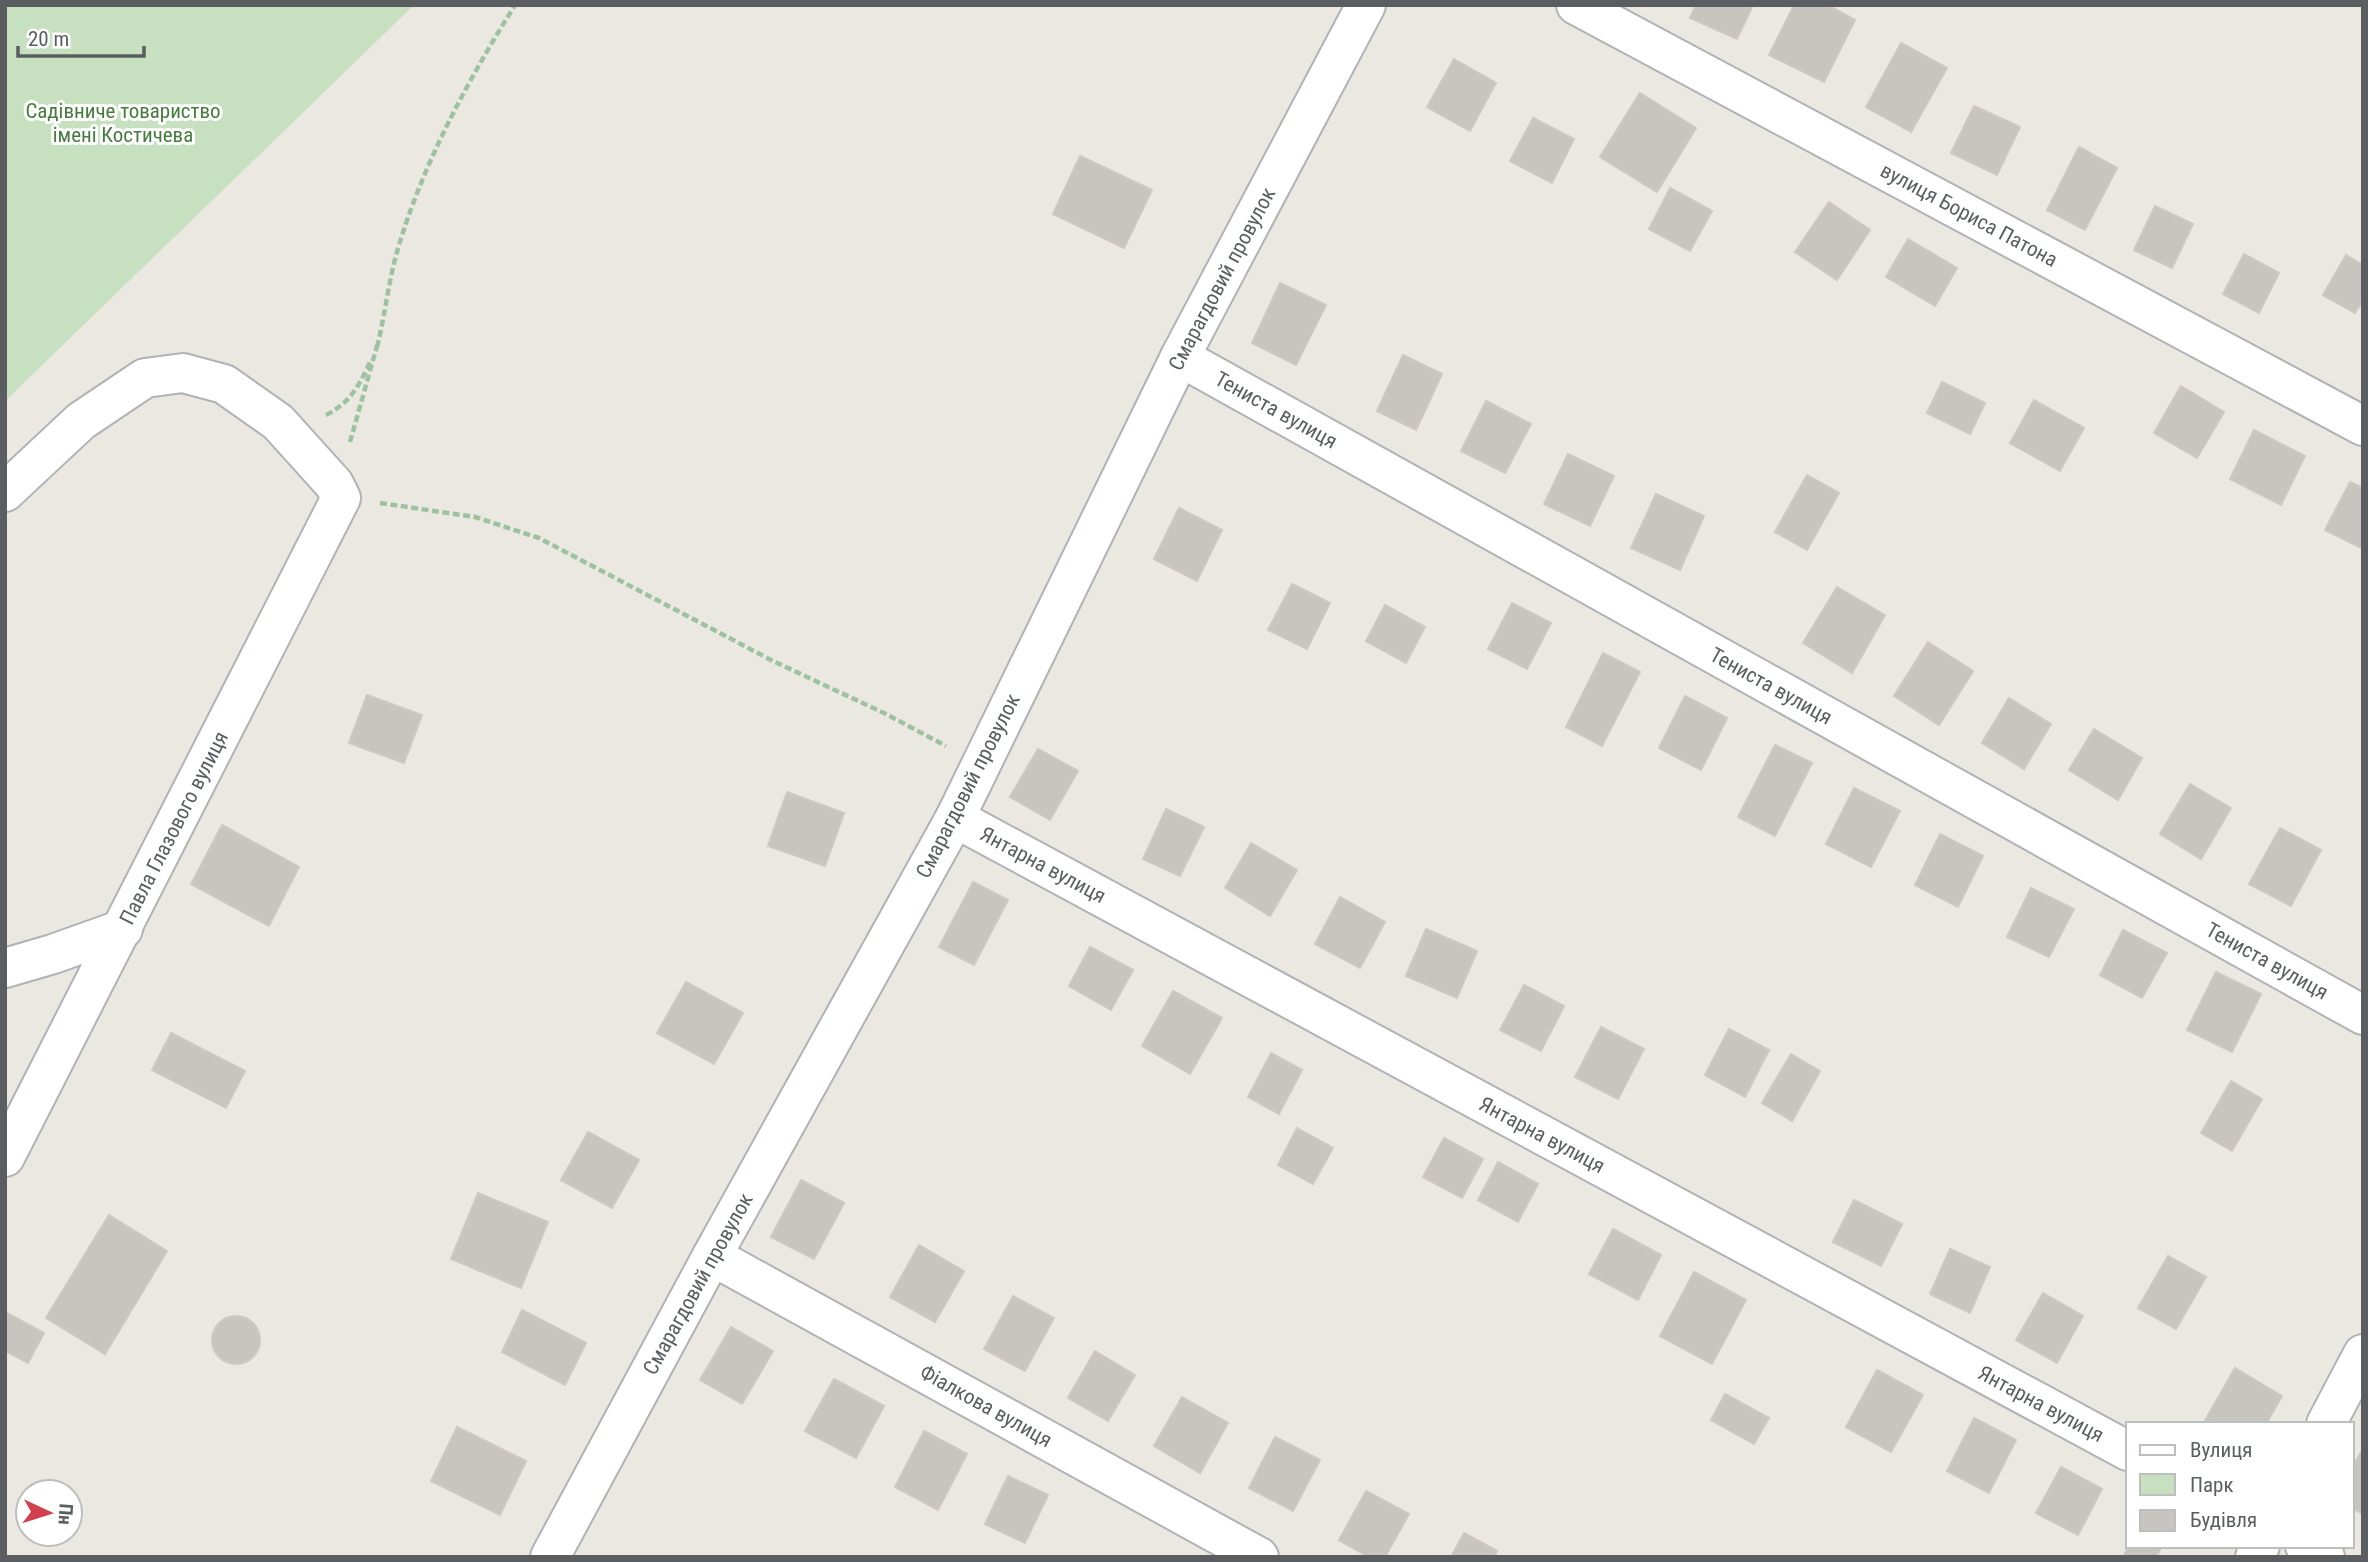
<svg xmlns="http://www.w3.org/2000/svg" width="2368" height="1562" font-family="'Roboto Condensed',sans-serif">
  <rect width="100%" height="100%" fill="#ebe7e1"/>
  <!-- green -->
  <path fill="#c6e0c0" d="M5,5h409l-409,396z"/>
  <!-- building -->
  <g fill="#c8c4c0" stroke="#cec8c1" stroke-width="2">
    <path d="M1696,5h57l-16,34 -47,-21z"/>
    <path d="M1794,5h34l27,15 -31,62 -55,-27z"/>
    <path d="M1901,43l46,25 -36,64 -45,-25z"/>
    <path d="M1454,59l42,24 -26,48 -43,-24z"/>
    <path d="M1640,93l56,35 -39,64 -57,-35z"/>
    <path d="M1974,106l46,21 -23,48 -46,-22z"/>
    <path d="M1533,118l41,21 -22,44 -42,-22z"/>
    <path d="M2079,147l38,21 -32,62 -38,-20z"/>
    <path d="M1080,156l72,34 -28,58 -71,-34z"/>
    <path d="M1670,188l42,23 -22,40 -41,-22z"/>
    <path d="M1829,202l41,28 -33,50 -42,-28z"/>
    <path d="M2155,206l38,18 -21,44 -38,-18z"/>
    <path d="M1908,239l49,29 -22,38 -49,-29z"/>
    <path d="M2244,254l35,19 -20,40 -36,-19z"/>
    <path d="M2346,255l17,10v35l-8,13 -32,-18z"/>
    <path d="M1280,283l46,22 -30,60 -44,-22z"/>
    <path d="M1403,355l39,19 -26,56 -39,-19z"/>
    <path d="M1942,382l43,21 -15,31 -43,-21z"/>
    <path d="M2181,386l43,26 -27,46 -43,-25z"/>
    <path d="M2034,400l50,28 -24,43 -50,-28z"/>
    <path d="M1486,401l45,23 -26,49 -44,-22z"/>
    <path d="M2254,430l51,26 -24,49 -51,-26z"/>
    <path d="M1568,454l46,22 -24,50 -46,-22z"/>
    <path d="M1807,475l32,18 -32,57 -32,-18z"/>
    <path d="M2350,482l13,6v61l-38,-19z"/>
    <path d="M1656,494l48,22 -24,54 -49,-22z"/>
    <path d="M1179,508l43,22 -25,51 -43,-22z"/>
    <path d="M1292,584l38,19 -23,46 -39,-19z"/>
    <path d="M1837,587l48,28 -33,58 -49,-30z"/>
    <path d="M1512,603l39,20 -24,46 -39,-20z"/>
    <path d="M1385,605l40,22 -19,36 -40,-22z"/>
    <path d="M1928,642l45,29 -34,54 -45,-29z"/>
    <path d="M1603,653l37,19 -38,74 -36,-19z"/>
    <path d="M367,695l55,20 -18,48 -55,-20z"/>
    <path d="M1685,696l42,22 -26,52 -42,-22z"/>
    <path d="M2009,698l42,26 -27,45 -42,-26z"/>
    <path d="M2094,729l48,29 -24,42 -49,-30z"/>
    <path d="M1775,745l37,18 -37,73 -37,-19z"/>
    <path d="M1038,749l40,22 -28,49 -40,-23z"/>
    <path d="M2190,784l41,24 -30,51 -41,-25z"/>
    <path d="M1854,788l46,23 -29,56 -45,-23z"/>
    <path d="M787,792l57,21 -19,53 -57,-20z"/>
    <path d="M1166,809l38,18 -24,49 -37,-17z"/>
    <path d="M222,825l77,42 -30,59 -78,-42z"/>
    <path d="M2280,828l41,22 -30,56 -42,-22z"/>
    <path d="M1940,834l43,22 -25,51 -43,-22z"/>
    <path d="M1251,843l46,27 -27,46 -45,-28z"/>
    <path d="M973,882l35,18 -34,65 -35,-18z"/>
    <path d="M2031,888l43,21 -25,48 -42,-20z"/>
    <path d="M1340,897l45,25 -25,46 -45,-24z"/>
    <path d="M1426,929l51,22 -20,47 -51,-22z"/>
    <path d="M2123,930l44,23 -25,45 -42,-23z"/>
    <path d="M1090,947l43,23 -22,40 -42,-24z"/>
    <path d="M2216,972l45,22 -29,58 -45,-22z"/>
    <path d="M686,982l57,31 -29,51 -57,-31z"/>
    <path d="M1524,985l40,21 -23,45 -41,-21z"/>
    <path d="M1173,991l49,27 -32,56 -48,-28z"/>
    <path d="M1601,1027l43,22 -26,50 -43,-22z"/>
    <path d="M1729,1029l40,21 -24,47 -40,-22z"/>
    <path d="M171,1033l74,38 -19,37 -74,-38z"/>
    <path d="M1271,1053l31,17 -23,44 -31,-17z"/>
    <path d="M1791,1054l29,17 -28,50 -30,-18z"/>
    <path d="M2231,1081l31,18 -30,52 -31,-18z"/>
    <path d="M1297,1128l36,20 -20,36 -35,-19z"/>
    <path d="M588,1132l51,28 -27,48 -51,-28z"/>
    <path d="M1444,1138l39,21 -21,39 -39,-21z"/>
    <path d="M1498,1162l40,22 -20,38 -40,-22z"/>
    <path d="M801,1180l43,23 -30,56 -43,-22z"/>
    <path d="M478,1193l70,29 -27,66 -70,-29z"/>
    <path d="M1854,1200l48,24 -21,42 -48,-24z"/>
    <path d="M109,1215l58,36 -62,103 -59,-36z"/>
    <path d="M1613,1229l48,26 -23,45 -49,-26z"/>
    <path d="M919,1245l45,26 -29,51 -45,-25z"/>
    <path d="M1950,1249l40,18 -20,46 -40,-19z"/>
    <path d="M2168,1256l38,21 -30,52 -38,-21z"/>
    <path d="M1694,1272l52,28 -34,64 -52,-28z"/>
    <path d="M2043,1293l40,23 -26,47 -41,-23z"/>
    <path d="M1013,1296l41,22 -29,53 -41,-22z"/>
    <path d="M522,1310l64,33 -21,42 -63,-33z"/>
    <path d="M5,1312l39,21 -16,30 -23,-12z"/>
    <circle cx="236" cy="1340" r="24"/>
    <path d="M731,1327l42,24 -31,53 -42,-24z"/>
    <path d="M1095,1351l40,24 -27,46 -40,-23z"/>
    <path d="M2235,1368l47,28 -16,28h-63z"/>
    <path d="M1877,1370l46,25 -32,57 -45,-25z"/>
    <path d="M834,1379l50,27 -28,52 -51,-27z"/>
    <path d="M1725,1394l44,24 -15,26 -43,-24z"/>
    <path d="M1182,1397l46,26 -28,50 -46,-27z"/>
    <path d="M1974,1418l42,22 -27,53 -42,-22z"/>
    <path d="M457,1427l69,34 -26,54 -69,-34z"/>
    <path d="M924,1431l43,23 -29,56 -43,-23z"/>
    <path d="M1275,1437l45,23 -27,51 -44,-23z"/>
    <path d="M2363,1449v65l-11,-6v-41z"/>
    <path d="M2061,1467l41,22 -24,46 -42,-22z"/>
    <path d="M1008,1476l40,19 -23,48 -40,-19z"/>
    <path d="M1366,1491l43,23 -24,43h-16l-30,-17z"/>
    <path d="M1464,1533l33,18 -3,6h-43z"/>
    <path d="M2129,1546h33l-6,11h-33z"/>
  </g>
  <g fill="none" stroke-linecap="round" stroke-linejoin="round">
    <!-- street casing -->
    <g stroke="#afb3b5" stroke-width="42">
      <g id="street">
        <path d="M1576,5l787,421"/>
        <path d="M1180,357l1183,658"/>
        <path d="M5,492l76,-71 64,-43 38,-5 41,11 54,38 56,62 7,14 -336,659"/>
        <path d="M955,818l1173,633"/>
        <path d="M5,968l48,-14 70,-25"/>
        <path d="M712,1256l547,301"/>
        <path d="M2326,1424l37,-70"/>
        <path d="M2305,1546l20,11"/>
        <path d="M550,1557l162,-301 243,-438 225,-461 186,-352"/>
        <path d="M2255,1557l5,-11"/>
      </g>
    </g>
    <!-- path -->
    <g stroke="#9cc2a0" stroke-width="4.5" stroke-dasharray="7 3.5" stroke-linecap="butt">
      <path d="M377,347c8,-31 11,-64 20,-95 25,-87 70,-170 118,-247"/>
      <path d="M326,415c24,-12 33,-29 44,-53"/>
      <path d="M350,442l27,-96"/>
      <path d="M380,503l95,14 64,21 234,123 113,53 60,32"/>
    </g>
    <!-- street -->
    <use href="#street" stroke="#fff" stroke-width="38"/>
  </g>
  <g text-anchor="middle" stroke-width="6" stroke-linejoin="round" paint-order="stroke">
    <!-- park labels -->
    <g font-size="21" fill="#467b3e" stroke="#fff">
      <text x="123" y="118">Садівниче товариство<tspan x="123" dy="24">імені Костичева</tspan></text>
    </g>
    <!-- street labels -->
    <g font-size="21" fill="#5a5e60" stroke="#fff">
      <text transform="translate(1969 215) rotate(28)" y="7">вулиця Бориса Патона</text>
      <text transform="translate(1222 279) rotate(-62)" y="7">Смарагдовий провулок</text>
      <text transform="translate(1276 410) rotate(29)" y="7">Тениста вулиця</text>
      <text transform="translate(1771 686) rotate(29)" y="7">Тениста вулиця</text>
      <text transform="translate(968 786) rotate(-63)" y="7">Смарагдовий провулок</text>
      <text transform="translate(174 828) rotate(-63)" y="7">Павла Глазового вулиця</text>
      <text transform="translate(1043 865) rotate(28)" y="7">Янтарна вулиця</text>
      <text transform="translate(2267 961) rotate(29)" y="7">Тениста вулиця</text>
      <text transform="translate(1542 1135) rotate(28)" y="7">Янтарна вулиця</text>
      <text transform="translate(698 1284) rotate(-61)" y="7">Смарагдовий провулок</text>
      <text transform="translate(2041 1404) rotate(28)" y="7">Янтарна вулиця</text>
      <text transform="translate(986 1406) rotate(29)" y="7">Фіалкова вулиця</text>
    </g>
  </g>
  <!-- border -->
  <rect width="2368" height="1562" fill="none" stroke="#5a5e60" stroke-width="14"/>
  <!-- legend -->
  <rect x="2126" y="1422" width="228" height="126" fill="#ffffff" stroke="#bdbfbf" stroke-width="2"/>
  <rect x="2140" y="1445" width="35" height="10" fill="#ffffff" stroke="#bdbfbf" stroke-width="2"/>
  <text x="2190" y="1457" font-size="21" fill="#5a5e60">Вулиця</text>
  <rect x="2140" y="1474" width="35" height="21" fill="#c6e0c0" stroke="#bdbfbf" stroke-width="2"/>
  <text x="2190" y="1492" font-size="21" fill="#5a5e60">Парк</text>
  <rect x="2140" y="1510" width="35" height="21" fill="#c8c4c0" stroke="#bdbfbf" stroke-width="2"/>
  <text x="2190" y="1527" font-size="21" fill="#5a5e60">Будівля</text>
  <!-- north arrow -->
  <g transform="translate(49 1513) rotate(94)"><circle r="33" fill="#ffffff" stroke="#bdbfbf" stroke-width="2"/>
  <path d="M0-5L12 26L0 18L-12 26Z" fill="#d2404e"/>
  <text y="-10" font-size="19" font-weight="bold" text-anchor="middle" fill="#5a5e60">Пн</text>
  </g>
  <!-- scale -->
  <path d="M18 46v10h126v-10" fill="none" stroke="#5a5e60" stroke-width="3.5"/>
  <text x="28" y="46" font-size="21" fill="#5a5e60" stroke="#ffffff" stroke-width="5" paint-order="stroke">20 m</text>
</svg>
